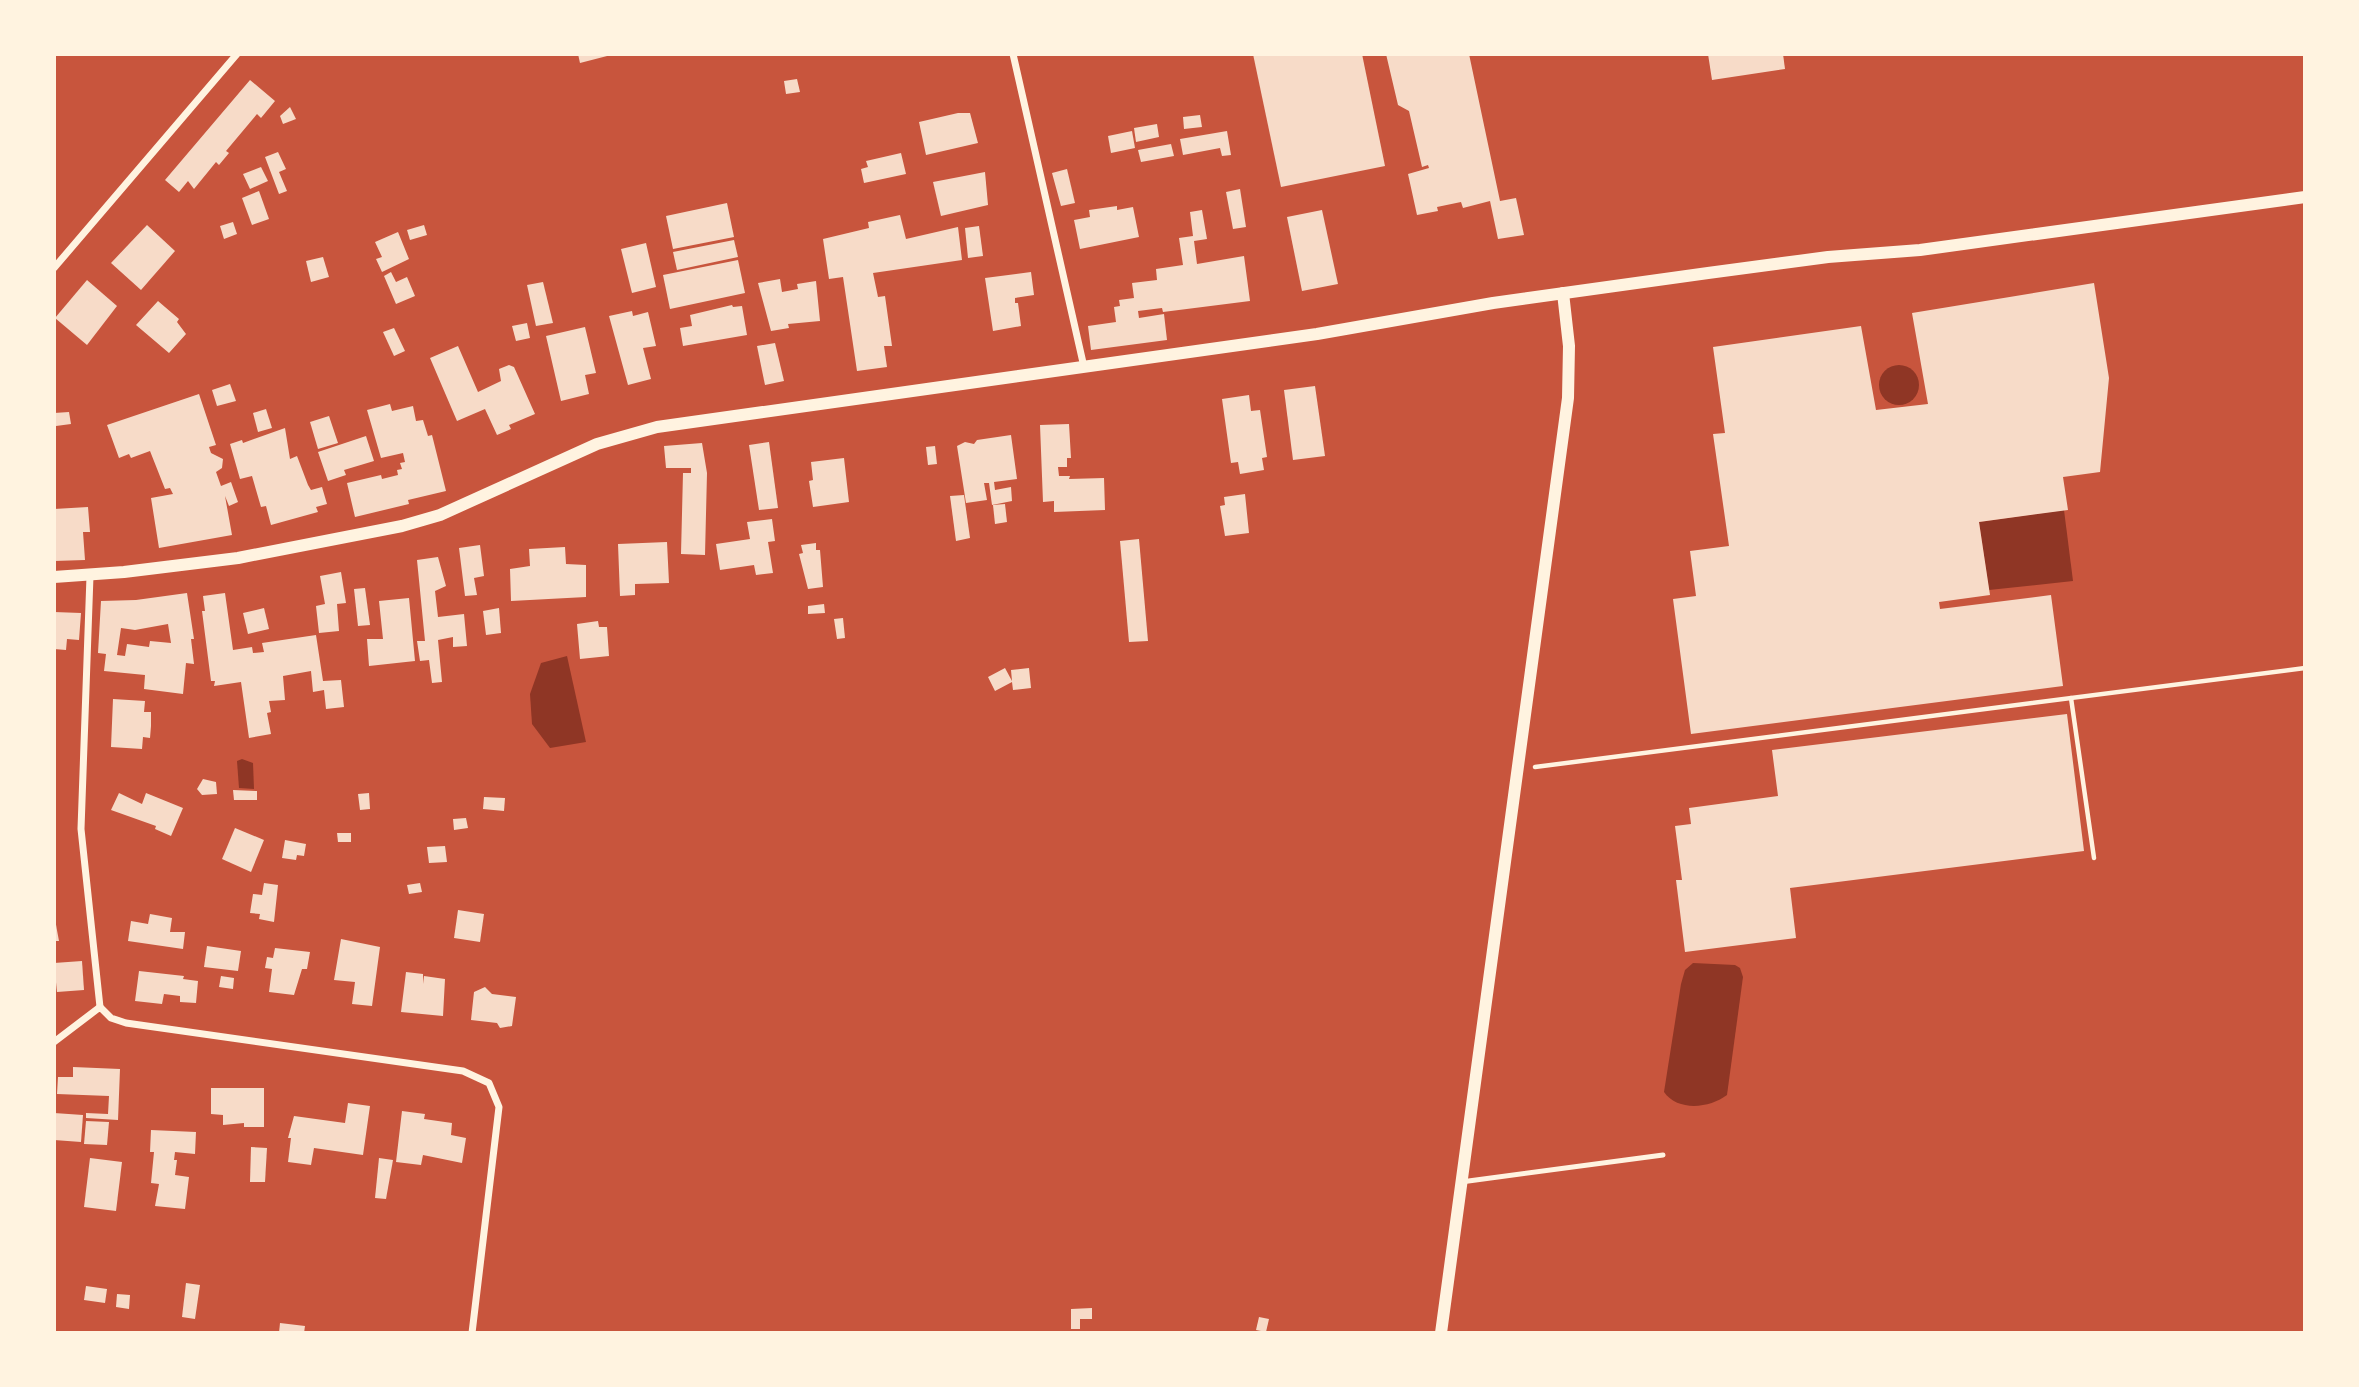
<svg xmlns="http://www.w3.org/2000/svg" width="2359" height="1387" font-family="Ubuntu,sans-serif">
  <rect width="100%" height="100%" fill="#c8553d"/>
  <!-- water -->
  <g fill="#8f3625">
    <circle cx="1899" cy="385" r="20"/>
    <path d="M2064,510l9,71 -84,9 -10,-68z"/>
    <path d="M567,656l19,86 -36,6 -18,-24 -2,-30 11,-31z"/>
    <path d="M242,759l11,4 1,26 -15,-1 -2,-27z"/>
    <path d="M1693,963l42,2 5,3 3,9 -16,118c-17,13 -49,17 -63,-3l17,-108 4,-14z"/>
  </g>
  <!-- building -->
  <g fill="#f7dbc8" fill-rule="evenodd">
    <path d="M578,54h33v1l-31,8z"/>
    <path d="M1253,54h109l23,112 -104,21z"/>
    <path d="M1386,54h83l31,147 16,-3 8,37 -26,4 -8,-38 -27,7 -2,-6 -24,5 1,4 -21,4 -9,-41 21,-6 -1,-3 -6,2 -13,-56 -11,-6z"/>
    <path d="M1708,54h75l2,15 -73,11z"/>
    <path d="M797,79l3,13 -14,2 -2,-13z"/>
    <path d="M250,80l25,21 -14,17 -4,-4 -31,37 3,2 -10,12 -3,-3 -22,27 -6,-8 -9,11 -14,-12z"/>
    <path d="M290,107l6,12 -13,5 -3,-8z"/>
    <path d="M958,113h12l8,30 -52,12 -7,-33z"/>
    <path d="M1200,115l2,12 -18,2 -1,-12z"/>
    <path d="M1157,124l2,13 -23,5 -2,-14z"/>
    <path d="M1132,131l3,17 -24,5 -3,-17z"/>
    <path d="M1227,131l4,24 -9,1 -2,-8 -37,7 -3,-16z"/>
    <path d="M1171,144l3,12 -33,6 -3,-12z"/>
    <path d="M278,152l8,17 -7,3 8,19 -8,3 -14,-37z"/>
    <path d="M901,153l5,21 -42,9 -3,-14 7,-2 -2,-6z"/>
    <path d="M261,167l7,14 -18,8 -7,-15z"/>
    <path d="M1067,169l8,34 -14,3 -9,-33z"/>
    <path d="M985,172l3,33 -47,11 -8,-34z"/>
    <path d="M1240,189l6,38 -13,2 -7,-37z"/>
    <path d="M259,191l10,28 -17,6 -10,-27z"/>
    <path d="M727,203l7,34 -61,12 -7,-33z"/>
    <path d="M1117,206v4l16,-3 6,30 -59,12 -6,-29 16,-3 -1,-7z"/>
    <path d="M1202,210l5,29 -13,2 3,23 47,-8 6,45 -87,11 -1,-4 -24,3 1,7 25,-4 3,26 -76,10 -3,-24 28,-4 -2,-15 6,-1 -1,-6 15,-2 -2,-15 25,-3 -1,-11 27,-4 -4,-27 14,-2 -3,-24z"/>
    <path d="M1322,210l16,74 -36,7 -15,-74z"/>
    <path d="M900,215l6,24 52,-12 4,33 -89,13 5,24 7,-1 7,50h-8l3,21 -30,4 -14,-94 -14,2 -6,-40 46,-11 -1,-6z"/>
    <path d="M233,222l4,12 -13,5 -4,-13z"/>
    <path d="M147,225l28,26 -34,39 -30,-27z"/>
    <path d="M424,225l3,10 -17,5 -3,-10z"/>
    <path d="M979,226l4,30 -15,2 -3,-30z"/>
    <path d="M398,232l11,27 -27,13 -6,-13 6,-2 -7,-15z"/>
    <path d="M734,240l4,17 -61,13 -4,-18z"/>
    <path d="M646,243l10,44 -24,6 -11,-44z"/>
    <path d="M323,257l6,20 -18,5 -5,-21z"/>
    <path d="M738,260l7,33 -75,16 -7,-34z"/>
    <path d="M391,272l5,10 11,-5 8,19 -19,8 -12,-28z"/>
    <path d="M1031,272l3,23 -19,3v5h3l3,23 -28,5 -8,-53z"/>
    <path d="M780,279l2,13 16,-3 -1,-5 19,-3 4,40 -32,3 1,4 -18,3 -13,-48z"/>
    <path d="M87,280l30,26 -30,39 -32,-27z"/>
    <path d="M543,282l10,41 -17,3 -9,-41z"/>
    <path d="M2094,283l15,95 -9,94 -37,5 5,33 -89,12 11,73 -51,7 1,7 111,-14 12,91 -372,48 -18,-135 23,-3 -6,-45 39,-5 -16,-112 12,-1 -12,-86 148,-21 15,84 52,-6 -16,-91z"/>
    <path d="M158,301l21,18 -2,3 9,12 -17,19 -33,-28z"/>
    <path d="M732,305l1,2 9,-1 5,29 -64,11 -3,-18 12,-2 -2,-11z"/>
    <path d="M632,311l1,5 15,-4 8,34 -13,2 8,31 -23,6 -19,-69z"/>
    <path d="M527,323l3,15 -14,3 -4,-15z"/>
    <path d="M585,327l11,46 -11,2 4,19 -28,7 -15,-65z"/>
    <path d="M394,328l11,23 -11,5 -11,-24z"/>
    <path d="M775,343l9,38 -19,4 -8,-39z"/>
    <path d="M458,346l20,46 23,-11 -2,-12 10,-4 5,2 21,47 -26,11 2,4 -14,6 -12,-26 -28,12 -27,-63z"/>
    <path d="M230,384l6,17 -19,5 -5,-16z"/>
    <path d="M1315,386l10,70 -32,4 -9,-70z"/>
    <path d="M199,394l17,51 -7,2 2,6 12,6 -1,9 -6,4 5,14 10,-4 7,20 -9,4 -4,-10 7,39 -73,13 -8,-50 22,-4 -3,-6 -5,1 -15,-38 -19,7 -2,-4 -10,4 -12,-33z"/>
    <path d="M1249,395l2,16 9,-1 7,47 -5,1 2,12 -24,4 -2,-12 -7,1 -9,-64z"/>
    <path d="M390,404l2,7 21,-5 3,15 7,-1 5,16 4,-1 14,56 -38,9 1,4 -54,13 -8,-34 34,-8 1,4 16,-4 -1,-5 5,-1 -2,-6 5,-1 -2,-9 -22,5 -14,-48z"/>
    <path d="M266,409l6,19 -14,4 -5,-19z"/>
    <path d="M69,412l2,12 -15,2 -2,-13z"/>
    <path d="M329,416l9,27 -20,6 -8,-27z"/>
    <path d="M1069,424l2,34h-4v9h-9l1,9h11l-1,3 35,-1 1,32 -51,2v-11l-11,1 -3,-77z"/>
    <path d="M285,428l5,31 7,-3 11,29 3,5 11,-3 5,17 -11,3 2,5 -47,13 -5,-19 -5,1 -9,-31 -12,3 -10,-35 12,-4 1,3z"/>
    <path d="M1011,435l6,44 -23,3 1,8 16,-3 1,14 -20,4 -3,-22h-5l3,17 -21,3 -9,-57 8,-4 9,2 3,-4z"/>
    <path d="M366,436l8,25 -30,9 2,5 -18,6 -10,-29z"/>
    <path d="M769,442l9,66 -19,2 -10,-65z"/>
    <path d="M702,443l5,30 -2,82 -24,-1 2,-81h8v-5h-25l-2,-22z"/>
    <path d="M935,446l2,18 -9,1 -2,-18z"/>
    <path d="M844,458l5,44 -36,5 -4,-26 4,-1 -2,-18z"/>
    <path d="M1245,494l4,39 -24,3 -5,-30 5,-1 -1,-8z"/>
    <path d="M964,495l6,43 -14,3 -6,-45z"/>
    <path d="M1005,504l2,18 -12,2 -2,-19z"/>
    <path d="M88,507l2,25h-7l2,28 -31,1v-52z"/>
    <path d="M772,519l3,22 -7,1 5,31 -17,2 -2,-10 -34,5 -4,-26 34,-5 -3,-17z"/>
    <path d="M1139,539l9,102 -19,1 -9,-101z"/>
    <path d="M667,542l2,41 -34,1v11l-15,1 -2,-52z"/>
    <path d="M816,543v7h4l3,37 -15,2 -9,-35 4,-1 -2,-8z"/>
    <path d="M480,545l4,31 -10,2 3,17 -12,1 -6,-48z"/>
    <path d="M565,547l1,17 20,1v32l-75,4 -1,-32 20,-3 -1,-17z"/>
    <path d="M438,557l8,29 -11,5 3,26 26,-3 3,32 -14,1v-10l-15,3 4,42 -10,1 -3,-23 -9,1 -3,-20h8l-8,-81z"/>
    <path d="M341,572l5,31 -9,1 2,27 -20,2 -3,-27 9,-2 -5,-28z"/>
    <path d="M365,588l5,37 -12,1 -4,-37z"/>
    <path d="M187,593l7,46h-3l3,25 -8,-1 -3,31 -39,-5 1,-14 -41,-4 2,-17 -8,-1 3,-52 35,-1zM168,624l3,19 -21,-2 -1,6 -22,-3 -2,12 -8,-1 4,-27 14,2z"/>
    <path d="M225,593l8,57 19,-3 1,6 11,-1 -2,-9 54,-8 7,46 18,-1 3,27 -18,2 -2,-19 -11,2 -2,-21 -28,5 2,24 -16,1 2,11 -4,1 4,21 -22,4 -8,-56 -27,4 1,-5h-4l-9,-70h3l-2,-15z"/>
    <path d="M409,598l6,63 -46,5 -2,-27h16l-4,-38z"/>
    <path d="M824,604l1,9 -17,1v-8z"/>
    <path d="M264,608l5,21 -21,5 -5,-21z"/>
    <path d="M499,608l2,25 -15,2 -3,-24z"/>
    <path d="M54,612l27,1 -2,27 -12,-1 -1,11 -12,-1z"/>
    <path d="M843,618l2,20 -8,1 -3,-20z"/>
    <path d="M598,621l1,6h8l2,29 -29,3 -3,-35z"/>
    <path d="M1005,668l7,13 -1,-11 18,-2 2,20 -18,2 -1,-8 -17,9 -7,-14z"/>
    <path d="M113,699l32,2 -1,11h7v14l-1,12 -7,-1 -1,12 -31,-2z"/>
    <path d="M2067,714l17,137 -294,37 6,50 -111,14 -9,-72h6l-7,-54 16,-2 -2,-16 89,-12 -6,-46z"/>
    <path d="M203,779l13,3 1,12 -15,1 -5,-6z"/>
    <path d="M233,790l24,1v9h-23z"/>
    <path d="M119,793l23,11 4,-11 37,15 -12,28 -16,-7 1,-3 -45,-16z"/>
    <path d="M369,793l1,16 -10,1 -2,-16z"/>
    <path d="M484,797l21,1 -1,13 -21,-2z"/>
    <path d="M466,818l2,10 -14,2 -1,-11z"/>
    <path d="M235,828l29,12 -13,32 -29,-13z"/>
    <path d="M337,833h14v9h-13z"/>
    <path d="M285,840l21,4 -2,12 -7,-1 -1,5 -14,-2z"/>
    <path d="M445,846l2,16 -18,1 -2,-16z"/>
    <path d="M264,883l14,2 -4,37 -15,-3 1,-5 -10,-1 3,-19 9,1z"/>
    <path d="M420,883l2,9 -13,2 -2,-9z"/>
    <path d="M458,910l26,4 -4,28 -26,-4z"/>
    <path d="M54,914l5,27h-5z"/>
    <path d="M150,914l22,4 -2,14h15l-2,17 -55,-8 3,-20 17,3z"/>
    <path d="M341,939l39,8 -8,59 -20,-2 3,-22 -21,-2z"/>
    <path d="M207,946l34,5 -3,20 -34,-4z"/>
    <path d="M275,948l35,4 -3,17h-5l-8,26 -25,-3 3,-23 -7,-1 2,-11 6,1z"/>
    <path d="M82,961l2,29 -27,2 -3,-29z"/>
    <path d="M139,971l45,5 -1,3 15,2 -2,22 -16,-1v-6l-16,-2 -2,10 -27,-3z"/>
    <path d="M406,972l17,2v10l1,-8 21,3 -2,37 -42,-4z"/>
    <path d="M221,976l13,2 -1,11 -14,-2z"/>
    <path d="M485,987l7,7 24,3 -4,29 -12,2 -3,-5 -26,-3 3,-28z"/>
    <path d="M73,1067l47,2 -2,51 -32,-2v-5l22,1 1,-18 -52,-2 1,-17h15z"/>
    <path d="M211,1088h53v39h-20v-4l-21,2v-10l-12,-1z"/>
    <path d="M348,1103l22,3 -7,49 -49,-7 -3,17 -23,-3 3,-24h-3l6,-22 51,7z"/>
    <path d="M402,1111l23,3 -1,5 28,4 -1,12 15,3 -4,25 -39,-8 -2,10 -25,-3z"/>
    <path d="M54,1113l29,2 -2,27 -27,-2z"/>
    <path d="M86,1121l23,1 -2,23 -23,-1z"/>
    <path d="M151,1130l45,2 -1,22 -20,-2 -1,8h3l-2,15 14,2 -4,32 -30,-3 4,-22 -8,-1 3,-31h-4z"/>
    <path d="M251,1147l16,1 -2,34h-15z"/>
    <path d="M90,1158l32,4 -6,49 -32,-4z"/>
    <path d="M379,1158l14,2 -7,39 -11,-1z"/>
    <path d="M186,1283l14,2 -5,34 -13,-2z"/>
    <path d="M86,1286l21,3 -2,14 -21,-3z"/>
    <path d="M117,1294l13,1 -1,14 -13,-2z"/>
    <path d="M1092,1308v11h-12v10h-9v-20z"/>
    <path d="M1259,1317l10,2 -3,13 -10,-2z"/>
    <path d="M280,1323l25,3 -1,7h-25z"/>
  </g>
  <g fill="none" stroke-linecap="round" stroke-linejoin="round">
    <!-- path -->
    <g stroke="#fff3e0" stroke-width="4.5">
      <path d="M2071,698l23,160"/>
      <path d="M1535,767l770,-99"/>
    </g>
    <!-- service -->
    <path stroke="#fff3e0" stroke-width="5" d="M1461,1182l202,-27"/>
    <!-- minor -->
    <g stroke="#fff3e0" stroke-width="7">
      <path d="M1013,54l71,313"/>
      <path d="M54,268l183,-214"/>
      <path d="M90,576l-9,253 19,178"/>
      <path d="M54,1042l46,-35 11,11 15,5 337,48 26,12 10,24 -27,226"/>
    </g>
    <!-- tertiary -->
    <g stroke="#fff3e0" stroke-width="12">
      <path d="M54,577l70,-5 114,-14 164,-32 38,-11 157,-71 60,-17 660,-93 176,-31 215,-30 120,-16 92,-7 385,-53"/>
      <path d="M1441,1333l127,-935 1,-52 -6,-53"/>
    </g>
  </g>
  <!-- border -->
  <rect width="2359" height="1387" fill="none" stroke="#fff3e0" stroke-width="112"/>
</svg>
